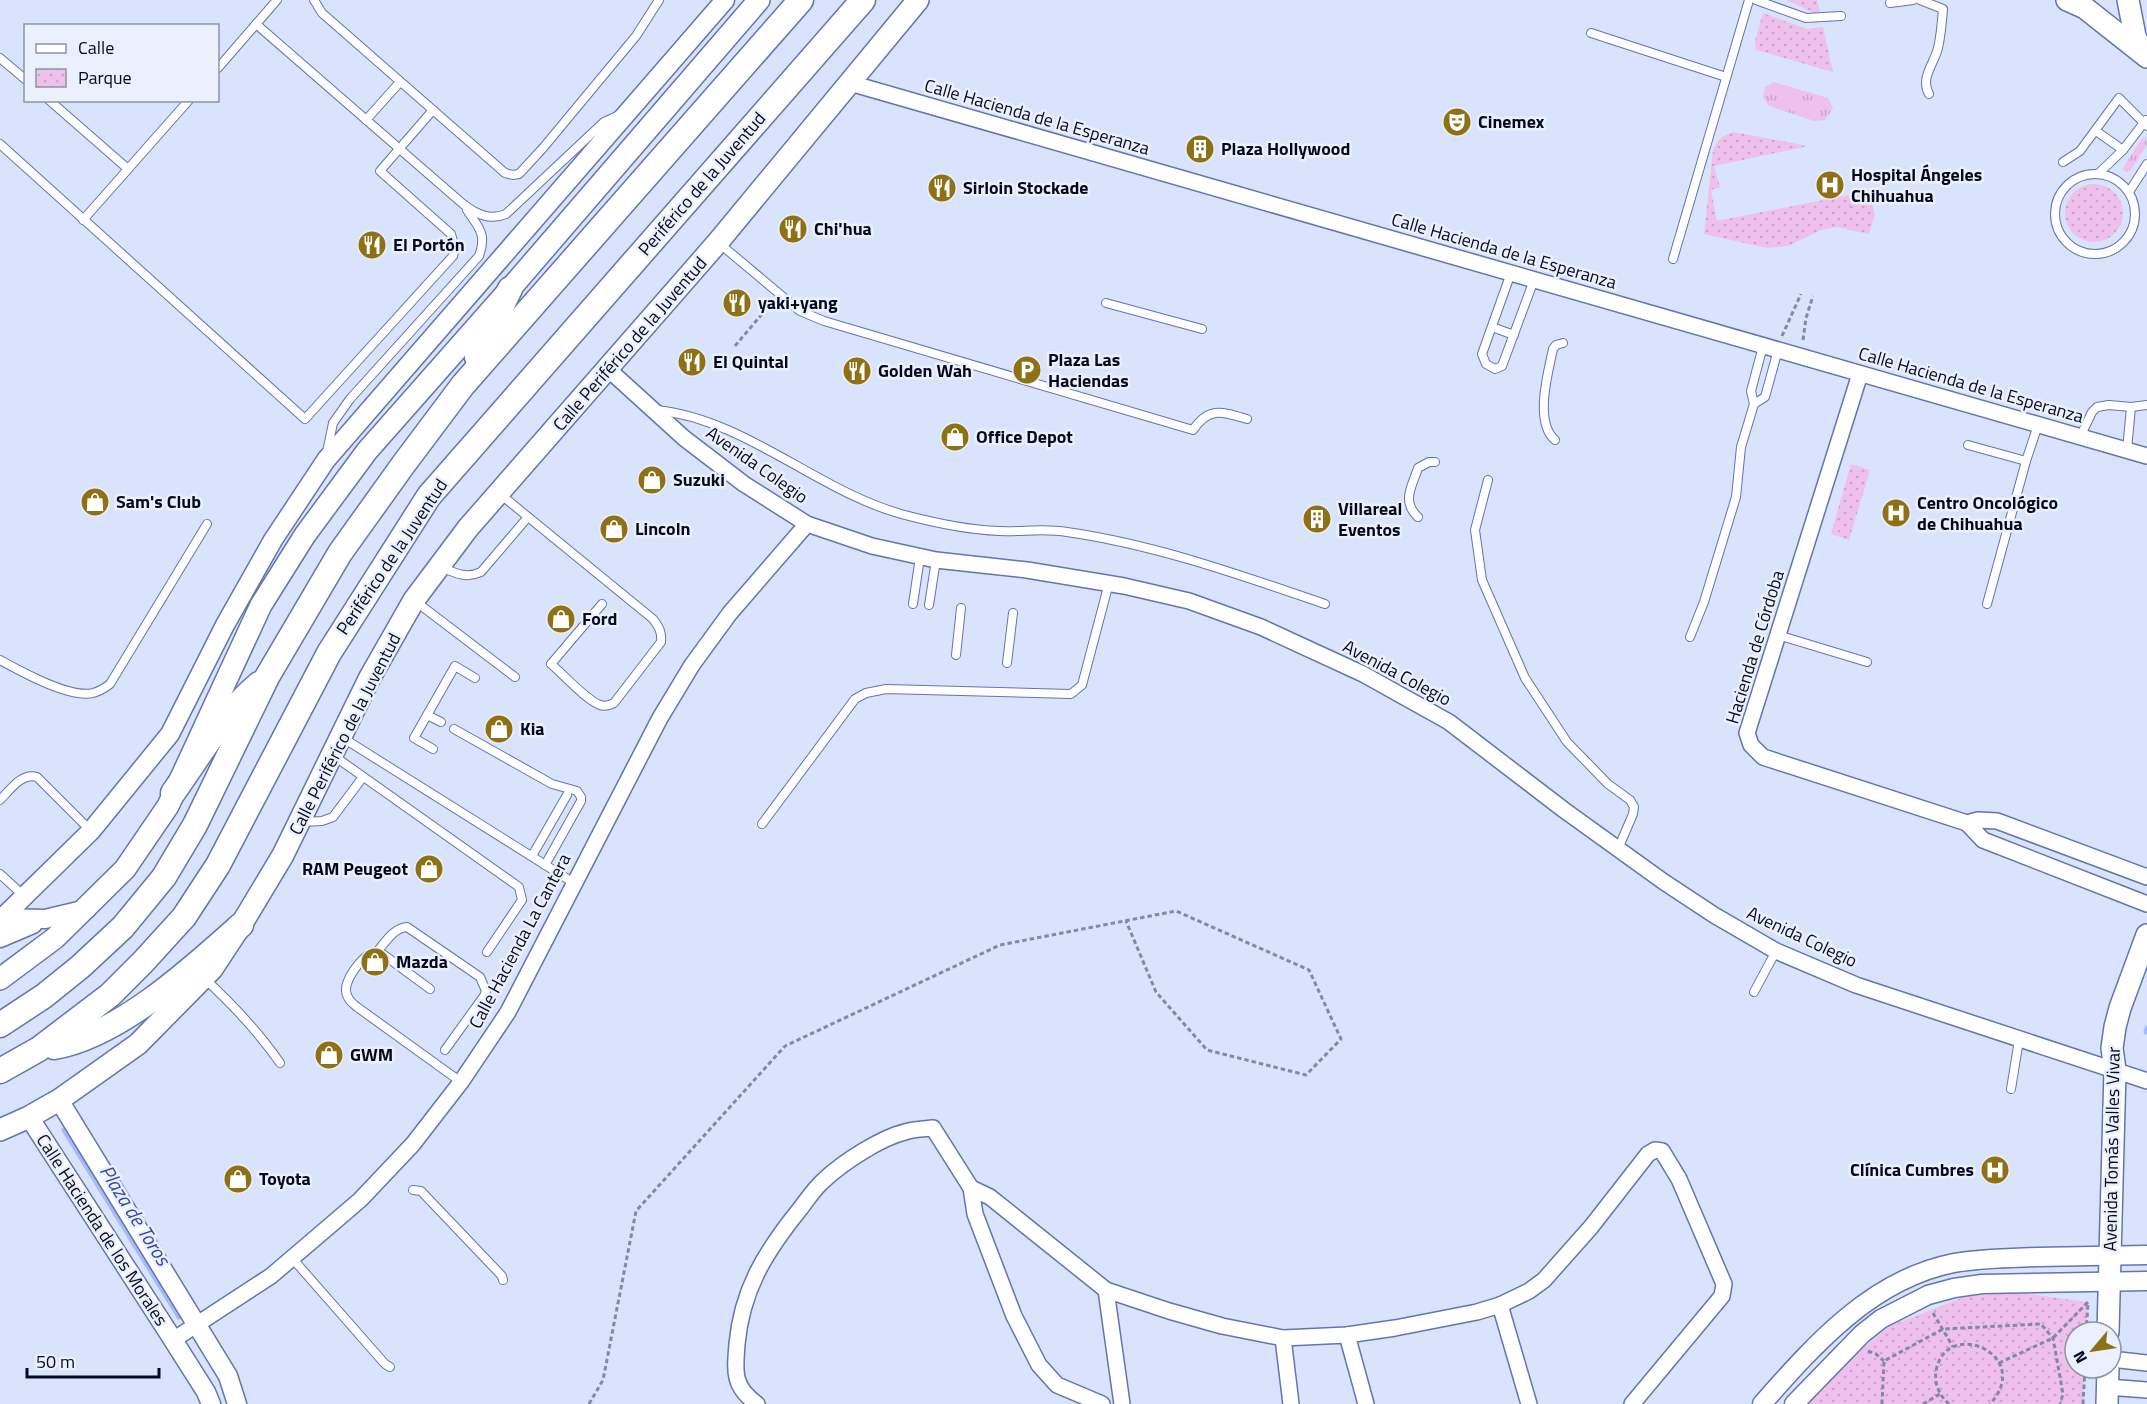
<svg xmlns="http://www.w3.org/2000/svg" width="2147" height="1404" font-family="'Titillium Web',sans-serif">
  <defs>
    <pattern id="grass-tufts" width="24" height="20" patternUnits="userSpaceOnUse" patternTransform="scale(1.5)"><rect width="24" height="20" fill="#efc0eb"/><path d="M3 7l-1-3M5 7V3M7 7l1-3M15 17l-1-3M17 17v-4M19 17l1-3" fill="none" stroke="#cba4c9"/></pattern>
    <pattern id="park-dots" width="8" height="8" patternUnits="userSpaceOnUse" patternTransform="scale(1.5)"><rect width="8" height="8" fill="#efc0eb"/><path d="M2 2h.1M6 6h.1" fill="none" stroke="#cba4c9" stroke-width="1.8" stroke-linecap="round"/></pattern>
  </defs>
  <rect width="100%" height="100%" fill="#d9e3fc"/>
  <!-- grass -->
  <g fill="url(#grass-tufts)">
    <path d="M1774,82l54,16 5,10 -8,12 -11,1 -45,-15 -6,-9 2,-10z"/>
    <path d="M2146,138l1,7 -17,26 -3,1 -4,-2 1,-4 18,-27z"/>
  </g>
  <!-- park -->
  <g fill="url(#park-dots)">
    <path d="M1787,0h30l3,12 -6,1z"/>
    <path d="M1763,13l44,16 16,-2 10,45 -77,-22 -1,-9z"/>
    <path d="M1734,132l74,14 -94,20 6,21 -9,3 6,31 152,-30 6,24 -6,19 -32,-7 -16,3 -33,16 -21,2 -63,-14 9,-83c4,-12 9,-15 21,-19z"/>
    <circle cx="2094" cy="213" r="29"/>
    <path d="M1851,464l19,6 -21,70 -18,-6z"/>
    <path d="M2014,1292l74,10 -2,30h-11v36h10l-2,36h-280l32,-33 55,-45 74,-29z"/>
  </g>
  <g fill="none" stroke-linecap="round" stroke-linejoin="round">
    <!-- stream -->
    <g stroke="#a5bbf9" stroke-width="5">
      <path d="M2146,1032l1,-4"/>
      <path d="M64,1130l115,187"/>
    </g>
    <!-- service casing -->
    <g stroke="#6275ac" stroke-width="10">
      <g id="service">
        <path d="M314,0l8,13 183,160 8,2 6,-1 24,-26 93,-112 23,-36"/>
        <path d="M1756,0l50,18 35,-2"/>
        <path d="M1920,0l23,9c-1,13 -2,26 -5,39 -4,16 -18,30 -9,46"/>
        <path d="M1890,3l23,-3"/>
        <path d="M256,24l207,180c13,10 27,17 43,10l98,-92 15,-7"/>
        <path d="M1591,33l135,44"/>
        <path d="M0,58l26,22"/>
        <path d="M218,68l59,-68"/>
        <path d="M49,100l79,69"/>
        <path d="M366,120l34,-38"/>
        <path d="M2096,131l27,19"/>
        <path d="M0,144l305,275 148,-163 2,-8 -4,-14 -71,-63 53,-61"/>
        <path d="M2063,162l17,-11 39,-53 28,28"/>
        <path d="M2099,173l24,-23 23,-30"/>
        <circle cx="2095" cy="214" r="40"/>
        <path d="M2129,192l18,-28"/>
        <path d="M83,220l106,-120"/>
        <path d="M720,244l80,67 24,10 369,109c16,-24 30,-18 54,-11"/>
        <path d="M1673,259l76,-259"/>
        <path d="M1511,273l-29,81 4,10 9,5 7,-3 32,-86"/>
        <path d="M1106,303l96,26"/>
        <path d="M1492,327l22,8"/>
        <path d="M1763,346l-12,45 3,13 11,-7 13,-47"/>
        <path d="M656,410c89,9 160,80 245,104 30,8 68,16 98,17 23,1 46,-3 68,1 90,13 173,43 258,72"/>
        <path d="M2080,437l12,-25 5,-5 12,-2 22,2 16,-2"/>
        <path d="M1555,440c-21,-18 -7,-67 -2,-91l3,-4 7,-2"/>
        <path d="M1968,445l58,16 12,-36"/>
        <path d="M2127,450l4,-43"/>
        <path d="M327,452l6,-29 17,-24 129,-143c8,-22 0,-28 -12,-46"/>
        <path d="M1488,480l-13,50 7,50 43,98 42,64 41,42 22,16 4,7 -1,7 -15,35"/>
        <path d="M500,494l153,125c6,8 9,13 8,23l-47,61c-4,2 -9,4 -14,2 -14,-5 -37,-31 -49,-41l51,-60"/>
        <path d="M1418,517c-17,-16 -6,-30 0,-49l11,-6h6"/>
        <path d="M441,567c14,6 25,12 40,5l47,-55"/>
        <path d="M415,601l100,76"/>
        <path d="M913,604l7,-47"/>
        <path d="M1987,604l39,-143"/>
        <path d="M929,605l7,-45"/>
        <path d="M1778,635l89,27"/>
        <path d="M1690,637l14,-35 32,-105 5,-50 13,-43"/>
        <path d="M956,655l5,-47"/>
        <path d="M0,660c20,11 70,39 93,33 7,-2 12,-5 17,-9l97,-160"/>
        <path d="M1007,663l6,-50"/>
        <path d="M427,715l14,7"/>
        <path d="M454,729l98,55 25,7 4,6v4l-36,64"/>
        <path d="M343,738l231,145"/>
        <path d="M433,749l-19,-11 41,-72 20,12"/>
        <path d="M334,756l185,131 3,13 -35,52"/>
        <path d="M0,800c10,-10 22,-28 37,-23l54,54"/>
        <path d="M302,822l20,-1 11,-4 30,-40"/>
        <path d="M762,824l93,-125 11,-6 20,-4 185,5 11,-9 27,-102"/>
        <path d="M532,856l35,-61"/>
        <path d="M0,874l24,22"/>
        <path d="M376,953c9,-10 17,-25 31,-26l73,50 6,14 -2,5 -39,54"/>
        <path d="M204,978c28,26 54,53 76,85"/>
        <path d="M430,989l-46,-34c-5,-1 -9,-3 -14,-1 -10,5 -25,26 -24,37 1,8 6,12 11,16l104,75"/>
        <path d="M1754,992l22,-41"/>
        <path d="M2011,1089l8,-49"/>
        <path d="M413,1190l8,1 81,85 1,4"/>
        <path d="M292,1258l93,106 5,3"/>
      </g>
    </g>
    <!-- minor casing -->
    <g stroke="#6275ac" stroke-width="18">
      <g id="minor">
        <path d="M850,83l1297,373"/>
        <path d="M608,369l76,69 60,46 63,40 65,22 64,14 91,10 97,16 65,15 72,26 102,47 86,48 115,88 100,72 50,33 62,36 80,34 291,96"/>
        <path d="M1860,374l-113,359 4,12 12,12 204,66"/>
        <path d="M2147,877l-150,-56 -19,-1 -11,3 16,17 164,64"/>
        <path d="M971,1188l4,26 39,102 25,49 18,20 45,19"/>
        <path d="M1106,1290l16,114"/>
        <path d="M1500,1305l29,99"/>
        <path d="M1347,1335l19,69"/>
        <path d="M1283,1338l8,66"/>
        <path d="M173,1340l98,-64 89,-76 53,-56 48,-62 47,-70 152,-294 32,-53 38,-52 77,-89"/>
        <path d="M2111,1359l36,4"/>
        <path d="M2107,1387l40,3"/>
        <path d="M757,1404c-25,-18 -22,-33 -20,-60 5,-55 29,-93 63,-135 7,-9 14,-20 23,-28 19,-18 57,-43 82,-49 9,-3 19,-3 28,-4l38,60 19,9 116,93 63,21 53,15 61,12 64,-3 48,-7 82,-16 23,-7 29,-14 15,-11 47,-53 57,-73 7,-4 7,1 17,28 45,105 -2,12 -90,108"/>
      </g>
    </g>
    <!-- tertiary casing -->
    <g stroke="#6275ac" stroke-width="21">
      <g id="tertiary">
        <path d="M0,918l45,1 42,-10"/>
        <path d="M0,920l91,-89 79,-97 55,-109 48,-85 53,-80 399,-460"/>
        <path d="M0,938l33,-14"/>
        <path d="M59,1100l169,276 9,28"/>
        <path d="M29,1117l139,215 38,60 5,12"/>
        <path d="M1762,1404c53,-60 110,-125 192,-141 28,-5 55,-5 83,-6 37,-1 73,-1 110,-2"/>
        <path d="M1794,1404l68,-70 19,-15 47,-24 26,-7 28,-4 165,-3"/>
      </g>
    </g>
    <!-- secondary casing -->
    <g stroke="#6275ac" stroke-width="24">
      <g id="secondary">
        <path d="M2067,0l18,8 62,49"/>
        <path d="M2128,0l7,36 7,15"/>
        <path d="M0,979l55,-41 70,-69 43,-63 93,-201 44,-70 62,-84 143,-162 249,-289"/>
        <path d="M0,1130l29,-13 30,-17 79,-56 74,-75 29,-44 42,-70 86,-176 45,-79 54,-72 250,-286 200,-242"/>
        <path d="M2108,1332l7,-262 -3,-22 3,-21 5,-19 27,-73"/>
        <path d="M2107,1404l1,-36"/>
      </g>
    </g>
    <!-- trunk casing -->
    <g stroke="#6275ac" stroke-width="27">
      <g id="trunk">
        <path d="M477,357l33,-68"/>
        <path d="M173,793c27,-38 50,-79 86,-109"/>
        <path d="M0,1025l44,-29 36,-29 43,-40 41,-50 31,-52 72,-148 73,-124 63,-88 60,-80 338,-385"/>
        <path d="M54,1047c65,-11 139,-79 187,-122"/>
        <path d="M0,1071l39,-22 71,-54 33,-33 41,-45 34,-52 111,-212 100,-157 434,-496"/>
      </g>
    </g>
    <!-- path -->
    <g stroke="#8289a1" stroke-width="3" stroke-dasharray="4.5 3" stroke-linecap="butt">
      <path d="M1782,336l19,-42"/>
      <path d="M1803,340l3,-22 7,-22"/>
      <path d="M735,346l38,-45"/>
      <path d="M1933,1313l20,34"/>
      <path d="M2086,1332l2,-28"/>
      <path d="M1868,1351l8,3 8,7"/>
      <path d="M1999,1363l54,-25 35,-36"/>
      <path d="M589,1404l14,-24 33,-169 149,-165 215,-101 176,-34 133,59 32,69 -35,36 -99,-25 -51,-58 -30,-71"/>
      <path d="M1882,1404l2,-43 59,-32 98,-5 12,14 10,56 -3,10"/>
      <path d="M1923,1404l17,-10"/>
      <path d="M1949,1404c-9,-8 -15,-19 -13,-33 10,-55 99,-16 54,33"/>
      <path d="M2083,1404l2,-36"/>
    </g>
    <!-- service -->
    <use href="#service" stroke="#fff" stroke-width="8"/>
    <!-- minor -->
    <use href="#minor" stroke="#fff" stroke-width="15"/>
    <!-- tertiary -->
    <use href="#tertiary" stroke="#fff" stroke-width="18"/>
    <!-- secondary -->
    <use href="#secondary" stroke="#fff" stroke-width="21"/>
    <!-- trunk -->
    <use href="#trunk" stroke="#fff" stroke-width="24"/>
  </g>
  <!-- icons -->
  <defs>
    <g id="theatre-disc" transform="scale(1.5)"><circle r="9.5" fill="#8e7115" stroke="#ebf0fd"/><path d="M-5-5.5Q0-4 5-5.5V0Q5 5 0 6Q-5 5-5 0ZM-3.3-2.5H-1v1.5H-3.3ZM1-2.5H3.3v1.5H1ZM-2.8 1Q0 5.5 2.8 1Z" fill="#fff"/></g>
    <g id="building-disc" transform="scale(1.5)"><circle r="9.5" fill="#8e7115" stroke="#ebf0fd"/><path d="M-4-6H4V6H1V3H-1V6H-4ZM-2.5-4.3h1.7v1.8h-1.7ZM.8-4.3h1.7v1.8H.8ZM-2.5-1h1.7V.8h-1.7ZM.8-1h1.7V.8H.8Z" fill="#fff"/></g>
    <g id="hospital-disc" transform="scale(1.5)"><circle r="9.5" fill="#8e7115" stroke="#ebf0fd"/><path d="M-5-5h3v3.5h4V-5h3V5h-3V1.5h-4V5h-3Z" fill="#fff"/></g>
    <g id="restaurant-disc" transform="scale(1.5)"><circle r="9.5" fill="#8e7115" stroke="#ebf0fd"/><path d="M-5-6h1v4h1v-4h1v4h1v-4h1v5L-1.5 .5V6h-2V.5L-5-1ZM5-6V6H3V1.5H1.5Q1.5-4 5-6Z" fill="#fff"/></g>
    <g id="parking-disc" transform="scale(1.5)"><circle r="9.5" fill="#8e7115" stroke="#ebf0fd"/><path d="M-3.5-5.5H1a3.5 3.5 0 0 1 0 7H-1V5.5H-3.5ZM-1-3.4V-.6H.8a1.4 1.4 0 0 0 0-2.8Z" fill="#fff"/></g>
    <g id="shop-disc" transform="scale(1.5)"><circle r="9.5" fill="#8e7115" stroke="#ebf0fd"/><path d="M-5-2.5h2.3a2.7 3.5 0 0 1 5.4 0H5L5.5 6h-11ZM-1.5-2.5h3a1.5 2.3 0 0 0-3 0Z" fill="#fff"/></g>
  </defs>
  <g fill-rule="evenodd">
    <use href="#theatre-disc" x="1457" y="122"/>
    <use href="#building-disc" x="1200" y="149"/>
    <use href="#hospital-disc" x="1830" y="185"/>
    <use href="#restaurant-disc" x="942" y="188"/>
    <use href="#restaurant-disc" x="793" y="229"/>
    <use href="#restaurant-disc" x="372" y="245"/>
    <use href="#restaurant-disc" x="737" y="303"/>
    <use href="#restaurant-disc" x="692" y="362"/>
    <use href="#parking-disc" x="1027" y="370"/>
    <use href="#restaurant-disc" x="857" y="371"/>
    <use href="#shop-disc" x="955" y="437"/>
    <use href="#shop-disc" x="652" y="480"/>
    <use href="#shop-disc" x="95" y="502"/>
    <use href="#hospital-disc" x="1896" y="513"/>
    <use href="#building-disc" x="1317" y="519"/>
    <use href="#shop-disc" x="614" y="529"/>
    <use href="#shop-disc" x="561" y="619"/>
    <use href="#shop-disc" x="499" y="729"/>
    <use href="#shop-disc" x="429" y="869"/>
    <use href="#shop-disc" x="375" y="962"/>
    <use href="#shop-disc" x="329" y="1055"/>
    <use href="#hospital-disc" x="1995" y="1170"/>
    <use href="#shop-disc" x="238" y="1179"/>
  </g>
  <g text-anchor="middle" stroke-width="5" stroke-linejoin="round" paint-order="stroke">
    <!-- street labels -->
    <g font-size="18" fill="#05091e" stroke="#ebf0fd">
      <text transform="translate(1037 117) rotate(16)" y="6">Calle Hacienda de la Esperanza</text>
      <text transform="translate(702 184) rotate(-49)" y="6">Periférico de la Juventud</text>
      <text transform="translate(1504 251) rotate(16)" y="6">Calle Hacienda de la Esperanza</text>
      <text transform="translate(630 344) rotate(-49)" y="6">Calle Periférico de la Juventud</text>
      <text transform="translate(1971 385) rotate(16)" y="6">Calle Hacienda de la Esperanza</text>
      <text transform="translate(757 465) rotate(35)" y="6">Avenida Colegio</text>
      <text transform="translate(392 557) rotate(-56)" y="6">Periférico de la Juventud</text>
      <text transform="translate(1755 647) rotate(-73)" y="6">Hacienda de Córdoba</text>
      <text transform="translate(1397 673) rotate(28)" y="6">Avenida Colegio</text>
      <text transform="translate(345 734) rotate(-63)" y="6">Calle Periférico de la Juventud</text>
      <text transform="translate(1802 937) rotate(25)" y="6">Avenida Colegio</text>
      <text transform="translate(520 941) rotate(-62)" y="6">Calle Hacienda La Cantera</text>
      <text transform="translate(2112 1149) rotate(-89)" y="6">Avenida Tomás Valles Vivar</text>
      <text transform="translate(102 1230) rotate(57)" y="6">Calle Hacienda de los Morales</text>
    </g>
    <!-- poi labels -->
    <g font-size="18" font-weight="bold" fill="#05091e" stroke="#ebf0fd" text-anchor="start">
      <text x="1478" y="128">Cinemex</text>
      <text x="1221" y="155">Plaza Hollywood</text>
      <text x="1851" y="181">Hospital Ángeles<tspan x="1851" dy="21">Chihuahua</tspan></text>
      <text x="963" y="194">Sirloin Stockade</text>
      <text x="814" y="235">Chi'hua</text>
      <text x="393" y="251">El Portón</text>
      <text x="758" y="309">yaki+yang</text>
      <text x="1048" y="366">Plaza Las<tspan x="1048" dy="21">Haciendas</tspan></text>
      <text x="713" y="368">El Quintal</text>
      <text x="878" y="377">Golden Wah</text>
      <text x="976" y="443">Office Depot</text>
      <text x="673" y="486">Suzuki</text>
      <text x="116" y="508">Sam's Club</text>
      <text x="1917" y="509">Centro Oncológico<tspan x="1917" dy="21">de Chihuahua</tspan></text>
      <text x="1338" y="515">Villareal<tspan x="1338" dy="21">Eventos</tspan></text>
      <text x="635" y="535">Lincoln</text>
      <text x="582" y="625">Ford</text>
      <text x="520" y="735">Kia</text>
      <text x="408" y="875" text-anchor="end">RAM Peugeot</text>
      <text x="396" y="968">Mazda</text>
      <text x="350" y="1061">GWM</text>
      <text x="1974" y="1176" text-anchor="end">Clínica Cumbres</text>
      <text x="259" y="1185">Toyota</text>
    </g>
    <!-- water labels -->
    <g font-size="20" font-style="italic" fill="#344aa2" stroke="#ebf0fd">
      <text transform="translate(135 1215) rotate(58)" y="7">Plaza de Toros</text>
    </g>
  </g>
  <!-- legend -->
  <rect x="24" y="24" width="195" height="78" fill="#ebf0fd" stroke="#8f94a4" stroke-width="1.5"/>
  <rect x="36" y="44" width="30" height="9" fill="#ffffff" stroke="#8f94a4" stroke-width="1.5"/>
  <text x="78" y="54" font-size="18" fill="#05091e">Calle</text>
  <rect x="36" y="69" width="30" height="18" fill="url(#park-dots)" stroke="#8f94a4" stroke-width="1.5"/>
  <text x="78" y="84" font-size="18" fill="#05091e">Parque</text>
  <!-- north arrow -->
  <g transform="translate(2093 1350) rotate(241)"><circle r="28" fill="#ebf0fd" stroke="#8f94a4" stroke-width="1.5"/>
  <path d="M0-4.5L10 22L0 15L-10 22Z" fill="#8e7115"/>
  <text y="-9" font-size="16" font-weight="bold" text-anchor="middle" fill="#05091e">N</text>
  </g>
  <!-- scale -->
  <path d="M27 1368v9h132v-9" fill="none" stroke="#05091e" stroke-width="3"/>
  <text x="36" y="1368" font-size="18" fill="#05091e" stroke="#ebf0fd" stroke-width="4.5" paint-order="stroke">50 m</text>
</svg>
